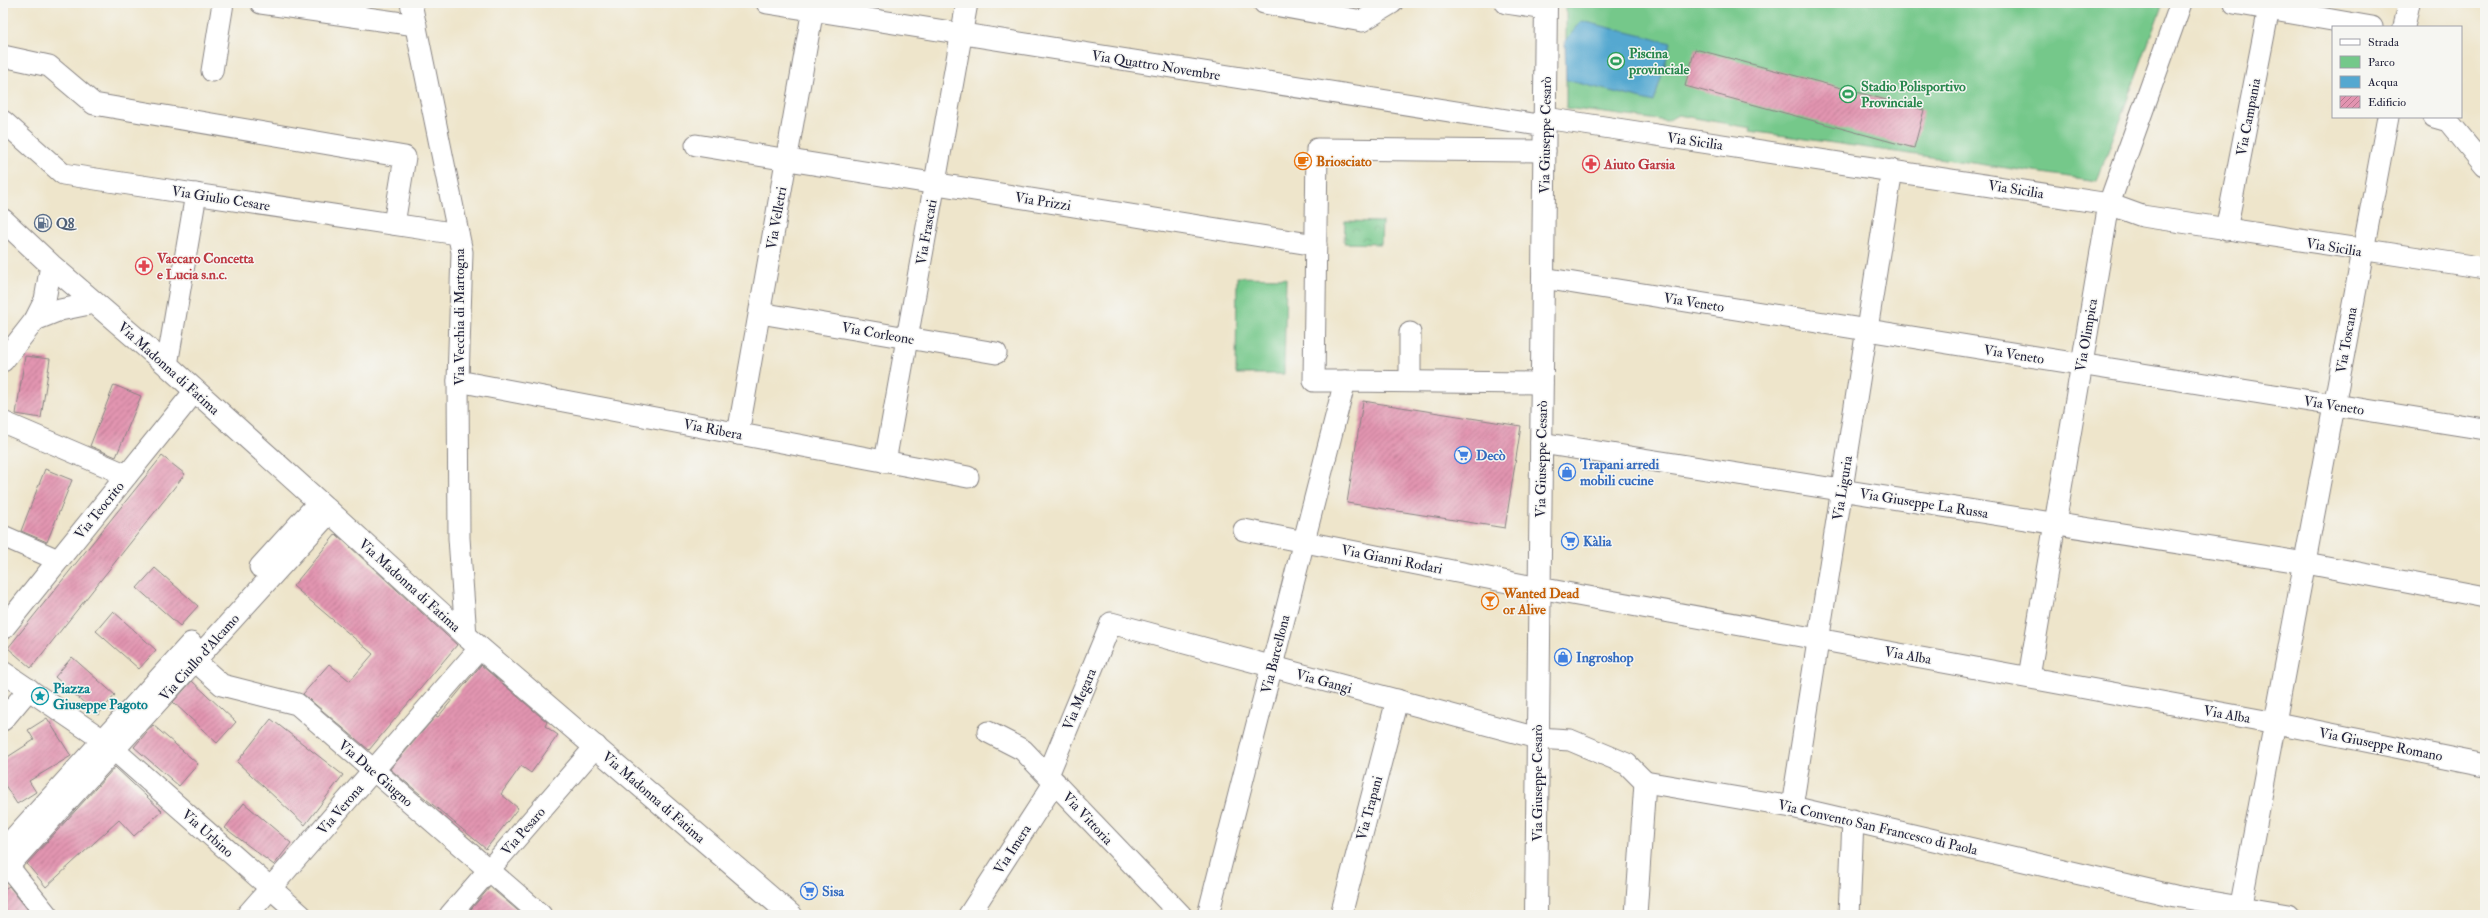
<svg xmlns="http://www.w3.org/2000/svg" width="2488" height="918" font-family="'IM FELL Double Pica',serif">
  <defs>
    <pattern id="park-crowns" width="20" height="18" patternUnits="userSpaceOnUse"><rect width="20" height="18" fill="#74c88a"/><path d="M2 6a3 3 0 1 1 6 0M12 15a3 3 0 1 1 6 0" fill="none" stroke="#5fa272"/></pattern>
    <pattern id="building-hatch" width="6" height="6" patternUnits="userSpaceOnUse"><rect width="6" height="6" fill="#e294b0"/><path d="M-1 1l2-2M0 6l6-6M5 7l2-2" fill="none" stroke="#b77890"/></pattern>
  </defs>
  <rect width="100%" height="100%" fill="#f6f6f2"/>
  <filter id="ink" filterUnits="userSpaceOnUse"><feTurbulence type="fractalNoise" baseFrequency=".025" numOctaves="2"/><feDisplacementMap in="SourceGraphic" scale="8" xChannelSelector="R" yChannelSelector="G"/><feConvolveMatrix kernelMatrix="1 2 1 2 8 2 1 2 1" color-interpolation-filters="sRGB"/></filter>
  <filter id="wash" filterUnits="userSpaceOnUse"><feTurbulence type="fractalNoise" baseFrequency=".012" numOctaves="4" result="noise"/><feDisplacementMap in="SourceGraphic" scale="16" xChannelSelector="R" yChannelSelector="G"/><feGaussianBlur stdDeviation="0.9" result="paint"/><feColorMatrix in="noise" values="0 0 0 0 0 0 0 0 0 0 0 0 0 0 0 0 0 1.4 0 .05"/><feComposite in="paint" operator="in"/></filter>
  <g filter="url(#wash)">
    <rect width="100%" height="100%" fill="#eee5cb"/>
    <!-- green -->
    <g fill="#74c88a" stroke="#4b7562">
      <path d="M1566,3h597l-66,178 -347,-50 1,-3 -73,-13 -11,6 -101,-13z"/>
      <path d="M1237,277l49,1 -2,96h-48z"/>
    </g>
    <!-- park -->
    <path fill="url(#park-crowns)" stroke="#4b7562" d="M1345,221l37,1 -1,22 -37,-1z"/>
    <!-- water -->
    <path fill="#55a8d0" stroke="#3c6586" d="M1582,21l89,22 -17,59 -88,-22 -1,-39z"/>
    <g id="blocks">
      <!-- building -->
      <g fill="url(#building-hatch)">
        <path d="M1695,49l229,61 -10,38 -229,-62z"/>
        <path d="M25,356l25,3 -9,59 -25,-4z"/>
        <path d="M114,385l27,11 -25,61 -26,-11z"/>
        <path d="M1363,401l158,25 -16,102 -158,-25z"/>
        <path d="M162,456l23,18 -154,194 -23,-20z"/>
        <path d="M45,469l27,11 -25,62 -26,-11z"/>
        <path d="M336,534l121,111 -88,105 -66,-56 26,-30 21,17 23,-27 -80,-68z"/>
        <path d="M155,568l43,38 -18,20 -43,-38z"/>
        <path d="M113,611l43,39 -17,19 -43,-38z"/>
        <path d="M72,657l43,38 -17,20 -43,-38z"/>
        <path d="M481,665l66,57 -2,4 13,9 -27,38 -10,-7 -20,28 17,14 -32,41 -96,-80 46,-53 2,1z"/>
        <path d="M192,681l44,41 -19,21 -44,-41z"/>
        <path d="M47,718l24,38 -42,25 7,11 -19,12 -14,-22v-22l31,-20 -6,-10z"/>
        <path d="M271,719l72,56 -38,50 -68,-63z"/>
        <path d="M153,725l45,39 -19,22 -45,-39z"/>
        <path d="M115,767l47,44 -28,25 -15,-16 -73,67 -19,-23z"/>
        <path d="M244,803l47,40 -17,22 -49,-37z"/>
        <path d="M9,886l19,24 2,5h-27v-25z"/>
        <path d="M490,887l33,28h-57z"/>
      </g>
    </g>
  </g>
  <g filter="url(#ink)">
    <use href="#blocks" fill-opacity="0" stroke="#888483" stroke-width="1"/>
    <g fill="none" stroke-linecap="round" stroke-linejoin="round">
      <!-- minor casing -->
      <g stroke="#888483" stroke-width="23">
        <g id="minor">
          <path d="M261,3l155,22"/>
          <path d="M411,3l51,249 -4,129 1,157 7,98"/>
          <path d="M767,3l778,123"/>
          <path d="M1264,3l98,18 30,-18"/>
          <path d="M1506,3l40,6"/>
          <path d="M2234,3l138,24"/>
          <path d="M2404,27l5,-24"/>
          <path d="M3,56l46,10 45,38 311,53 -11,67"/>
          <path d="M212,71l11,-68"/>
          <path d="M2434,117l14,4 37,45"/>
          <path d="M1545,118l564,86 33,12 343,52"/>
          <path d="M3,121l60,53 395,60"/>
          <path d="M696,145l620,100"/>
          <path d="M2226,230l44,-227"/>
          <path d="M1543,278l942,151"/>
          <path d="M760,313l236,40"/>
          <path d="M35,320l25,-10 34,-7"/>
          <path d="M3,361l32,-41 10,-20 6,-35"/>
          <path d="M167,365l29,-171"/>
          <path d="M458,381l510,96"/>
          <path d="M1345,381h-31l3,-232 228,2"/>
          <path d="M1410,381v-48"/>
          <path d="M3,422l124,53"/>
          <path d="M738,434l76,-431"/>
          <path d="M1541,443l765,120 179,34"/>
          <path d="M885,462l82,-459"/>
          <path d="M1244,530l295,58 737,135 209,42"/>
          <path d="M3,536l55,24"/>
          <path d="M260,567l59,-65"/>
          <path d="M3,629l192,-238"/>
          <path d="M185,652l37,33 75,19 244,211"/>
          <path d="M3,672l100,68 198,175"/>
          <path d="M2029,677l80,-473 72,-201"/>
          <path d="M3,720l26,-31"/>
          <path d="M988,732l35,18 158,165"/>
          <path d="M1048,775l63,-152 426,115 33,2 57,24 18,18"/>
          <path d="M1645,782l147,25 383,89 113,19"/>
          <path d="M1792,807l100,-637"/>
          <path d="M3,850l188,-207"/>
          <path d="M3,860l44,55"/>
          <path d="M3,872l327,-360"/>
          <path d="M247,915l233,-267"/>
          <path d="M450,915l146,-169"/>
          <path d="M969,915l86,-133"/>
          <path d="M1208,915l137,-534 197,2"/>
          <path d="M1341,915l56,-215"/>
          <path d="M1636,915l9,-133"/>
          <path d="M1849,915l4,-95"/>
          <path d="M2239,915l149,-798"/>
        </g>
      </g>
      <!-- tertiary casing -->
      <g stroke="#888483" stroke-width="24">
        <g id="tertiary">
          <path d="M3,220l48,45 116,100 163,147 136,124 325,279"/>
          <path d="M1536,915l10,-912"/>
        </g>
      </g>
      <!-- minor -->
      <use href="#minor" stroke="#fff" stroke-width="21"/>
      <!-- tertiary -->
      <use href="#tertiary" stroke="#fff" stroke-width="22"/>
    </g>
  </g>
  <!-- icons -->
  <defs>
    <g id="stadium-ring" transform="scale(0.9)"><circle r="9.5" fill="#f6f6f2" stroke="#2e9e5b" stroke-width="1.5"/><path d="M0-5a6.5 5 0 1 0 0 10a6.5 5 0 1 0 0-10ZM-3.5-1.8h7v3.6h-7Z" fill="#2e9e5b"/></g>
    <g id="cafe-ring" transform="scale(0.9)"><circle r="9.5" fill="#f6f6f2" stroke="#e8710a" stroke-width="1.5"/><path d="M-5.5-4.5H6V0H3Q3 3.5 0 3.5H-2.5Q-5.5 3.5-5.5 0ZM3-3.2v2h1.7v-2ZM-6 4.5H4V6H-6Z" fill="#e8710a"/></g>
    <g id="pharmacy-ring" transform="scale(0.9)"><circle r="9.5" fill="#f6f6f2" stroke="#e0444e" stroke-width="1.5"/><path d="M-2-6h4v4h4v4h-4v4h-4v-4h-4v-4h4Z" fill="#e0444e"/></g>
    <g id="fuel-ring" transform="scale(0.9)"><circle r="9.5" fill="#f6f6f2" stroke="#5c6f8a" stroke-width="1.5"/><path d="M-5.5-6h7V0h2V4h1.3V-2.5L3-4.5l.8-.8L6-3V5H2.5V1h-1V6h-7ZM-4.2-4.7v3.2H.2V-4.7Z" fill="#5c6f8a"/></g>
    <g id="supermarket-ring" transform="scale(0.9)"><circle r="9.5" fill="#f6f6f2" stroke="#3f7fe0" stroke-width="1.5"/><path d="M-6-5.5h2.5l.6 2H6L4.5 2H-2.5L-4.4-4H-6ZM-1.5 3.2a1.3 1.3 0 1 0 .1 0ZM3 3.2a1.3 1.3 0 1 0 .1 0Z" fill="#3f7fe0"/></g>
    <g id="shop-ring" transform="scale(0.9)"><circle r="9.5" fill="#f6f6f2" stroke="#3f7fe0" stroke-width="1.5"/><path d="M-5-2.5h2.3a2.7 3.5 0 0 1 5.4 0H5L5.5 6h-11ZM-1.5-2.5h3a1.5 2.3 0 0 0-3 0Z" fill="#3f7fe0"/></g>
    <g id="bar-ring" transform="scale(0.9)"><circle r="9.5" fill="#f6f6f2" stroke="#e8710a" stroke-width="1.5"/><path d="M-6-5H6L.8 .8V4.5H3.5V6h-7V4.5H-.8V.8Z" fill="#e8710a"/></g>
    <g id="sight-ring" transform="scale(0.9)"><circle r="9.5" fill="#f6f6f2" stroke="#0f9aa8" stroke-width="1.5"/><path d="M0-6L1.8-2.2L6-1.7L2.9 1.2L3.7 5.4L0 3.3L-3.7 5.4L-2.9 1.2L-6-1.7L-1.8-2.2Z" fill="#0f9aa8"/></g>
  </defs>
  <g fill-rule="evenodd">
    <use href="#stadium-ring" x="1616" y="61"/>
    <use href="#stadium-ring" x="1848" y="94"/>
    <use href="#cafe-ring" x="1303" y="161"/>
    <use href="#pharmacy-ring" x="1591" y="164"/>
    <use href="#fuel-ring" x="43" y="223"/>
    <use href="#pharmacy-ring" x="144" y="266"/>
    <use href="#supermarket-ring" x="1463" y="455"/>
    <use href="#shop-ring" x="1567" y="472"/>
    <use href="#supermarket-ring" x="1570" y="541"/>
    <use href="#bar-ring" x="1490" y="601"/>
    <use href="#shop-ring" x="1563" y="657"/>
    <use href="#sight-ring" x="40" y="696"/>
    <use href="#supermarket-ring" x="809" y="891"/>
  </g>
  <g text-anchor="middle" stroke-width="3" stroke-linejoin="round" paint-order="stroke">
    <!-- leisure labels -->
    <g font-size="14" font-weight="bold" fill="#27864d" stroke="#f6f6f2" text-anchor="start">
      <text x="1629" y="58">Piscina<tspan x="1629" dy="16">provinciale</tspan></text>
      <text x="1861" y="91">Stadio Polisportivo<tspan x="1861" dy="16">Provinciale</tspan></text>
    </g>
    <!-- street labels -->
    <g font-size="14" fill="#22223b" stroke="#f6f6f2">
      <text transform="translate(1156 65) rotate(9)" y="5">Via Quattro Novembre</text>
      <text transform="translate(2248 117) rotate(-79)" y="5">Via Campania</text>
      <text transform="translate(1545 135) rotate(-89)" y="5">Via Giuseppe Cesarò</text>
      <text transform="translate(1695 141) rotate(8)" y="5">Via Sicilia</text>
      <text transform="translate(2016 189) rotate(9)" y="5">Via Sicilia</text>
      <text transform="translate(221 198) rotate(9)" y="5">Via Giulio Cesare</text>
      <text transform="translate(1043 201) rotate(9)" y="5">Via Prizzi</text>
      <text transform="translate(776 218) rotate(-80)" y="5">Via Velletri</text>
      <text transform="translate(926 232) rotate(-80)" y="5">Via Frascati</text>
      <text transform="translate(2334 247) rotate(9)" y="5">Via Sicilia</text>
      <text transform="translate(1694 302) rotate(9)" y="5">Via Veneto</text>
      <text transform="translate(459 317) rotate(-90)" y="5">Via Vecchia di Martogna</text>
      <text transform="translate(878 333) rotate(10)" y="5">Via Corleone</text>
      <text transform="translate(2086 335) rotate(-80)" y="5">Via Olimpica</text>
      <text transform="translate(2346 340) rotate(-80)" y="5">Via Toscana</text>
      <text transform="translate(2014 354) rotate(9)" y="5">Via Veneto</text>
      <text transform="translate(169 368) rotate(42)" y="5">Via Madonna di Fatima</text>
      <text transform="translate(2334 405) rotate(9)" y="5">Via Veneto</text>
      <text transform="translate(713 429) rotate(11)" y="5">Via Ribera</text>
      <text transform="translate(1541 459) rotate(-89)" y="5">Via Giuseppe Cesarò</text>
      <text transform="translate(1842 488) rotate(-81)" y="5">Via Liguria</text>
      <text transform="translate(1924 503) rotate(9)" y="5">Via Giuseppe La Russa</text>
      <text transform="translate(99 510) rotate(-51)" y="5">Via Teocrito</text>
      <text transform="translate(1392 559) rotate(11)" y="5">Via Gianni Rodari</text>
      <text transform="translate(410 585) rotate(42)" y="5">Via Madonna di Fatima</text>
      <text transform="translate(1275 654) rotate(-76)" y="5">Via Barcellona</text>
      <text transform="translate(1908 655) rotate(10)" y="5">Via Alba</text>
      <text transform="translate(199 657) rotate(-48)" y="5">Via Ciullo d'Alcamo</text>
      <text transform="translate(1324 681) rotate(15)" y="5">Via Gangi</text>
      <text transform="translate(1079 699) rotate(-67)" y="5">Via Megara</text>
      <text transform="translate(2227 714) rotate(10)" y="5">Via Alba</text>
      <text transform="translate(2381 744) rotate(11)" y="5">Via Giuseppe Romano</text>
      <text transform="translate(376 773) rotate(41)" y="5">Via Due Giugno</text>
      <text transform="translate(1537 783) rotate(-90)" y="5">Via Giuseppe Cesarò</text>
      <text transform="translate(654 797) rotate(41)" y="5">Via Madonna di Fatima</text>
      <text transform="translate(1369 808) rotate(-75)" y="5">Via Trapani</text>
      <text transform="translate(340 809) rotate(-49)" y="5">Via Verona</text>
      <text transform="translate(1088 818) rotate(47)" y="5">Via Vittoria</text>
      <text transform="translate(1878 827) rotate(13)" y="5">Via Convento San Francesco di Paola</text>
      <text transform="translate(523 831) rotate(-49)" y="5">Via Pesaro</text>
      <text transform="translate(208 833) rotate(42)" y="5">Via Urbino</text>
      <text transform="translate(1012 849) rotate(-57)" y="5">Via Imera</text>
    </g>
    <!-- food labels -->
    <g font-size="14" font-weight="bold" fill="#c56008" stroke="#f6f6f2" text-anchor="start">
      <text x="1316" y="166">Briosciato</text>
      <text x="1503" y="598">Wanted Dead<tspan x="1503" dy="16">or Alive</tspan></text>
    </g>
    <!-- health labels -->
    <g font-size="14" font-weight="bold" fill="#be3a42" stroke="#f6f6f2" text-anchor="start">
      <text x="1604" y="169">Aiuto Garsia</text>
      <text x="157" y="263">Vaccaro Concetta<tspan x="157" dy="16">e Lucia s.n.c.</tspan></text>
    </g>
    <!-- service labels -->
    <g font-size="14" font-weight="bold" fill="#4e5e75" stroke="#f6f6f2" text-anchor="start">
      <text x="56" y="228">Q8</text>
    </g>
    <!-- shop labels -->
    <g font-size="14" font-weight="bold" fill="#366cbe" stroke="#f6f6f2" text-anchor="start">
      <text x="1476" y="460">Decò</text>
      <text x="1580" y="469">Trapani arredi<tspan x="1580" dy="16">mobili cucine</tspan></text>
      <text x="1583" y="546">Kàlia</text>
      <text x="1576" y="662">Ingroshop</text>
      <text x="822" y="896">Sisa</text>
    </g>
    <!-- culture labels -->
    <g font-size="14" font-weight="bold" fill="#0d838f" stroke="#f6f6f2" text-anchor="start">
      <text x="53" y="693">Piazza<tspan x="53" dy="16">Giuseppe Pagoto</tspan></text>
    </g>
  </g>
  <!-- margin -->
  <rect width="2488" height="918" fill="none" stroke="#f6f6f2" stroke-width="16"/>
  <!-- legend -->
  <rect x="2332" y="26" width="130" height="92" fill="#f6f6f2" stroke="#a1a1a9"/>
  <rect x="2340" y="39" width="20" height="6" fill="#ffffff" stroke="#a1a1a9"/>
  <text x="2368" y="46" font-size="12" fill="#22223b">Strada</text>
  <rect x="2340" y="56" width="20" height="12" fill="#74c88a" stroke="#a1a1a9"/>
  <text x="2368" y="66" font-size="12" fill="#22223b">Parco</text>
  <rect x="2340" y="76" width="20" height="12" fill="#55a8d0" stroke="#a1a1a9"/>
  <text x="2368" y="86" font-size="12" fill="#22223b">Acqua</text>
  <rect x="2340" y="96" width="20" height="12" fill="url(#building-hatch)" stroke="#a1a1a9"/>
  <text x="2368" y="106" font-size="12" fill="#22223b">Edificio</text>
</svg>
